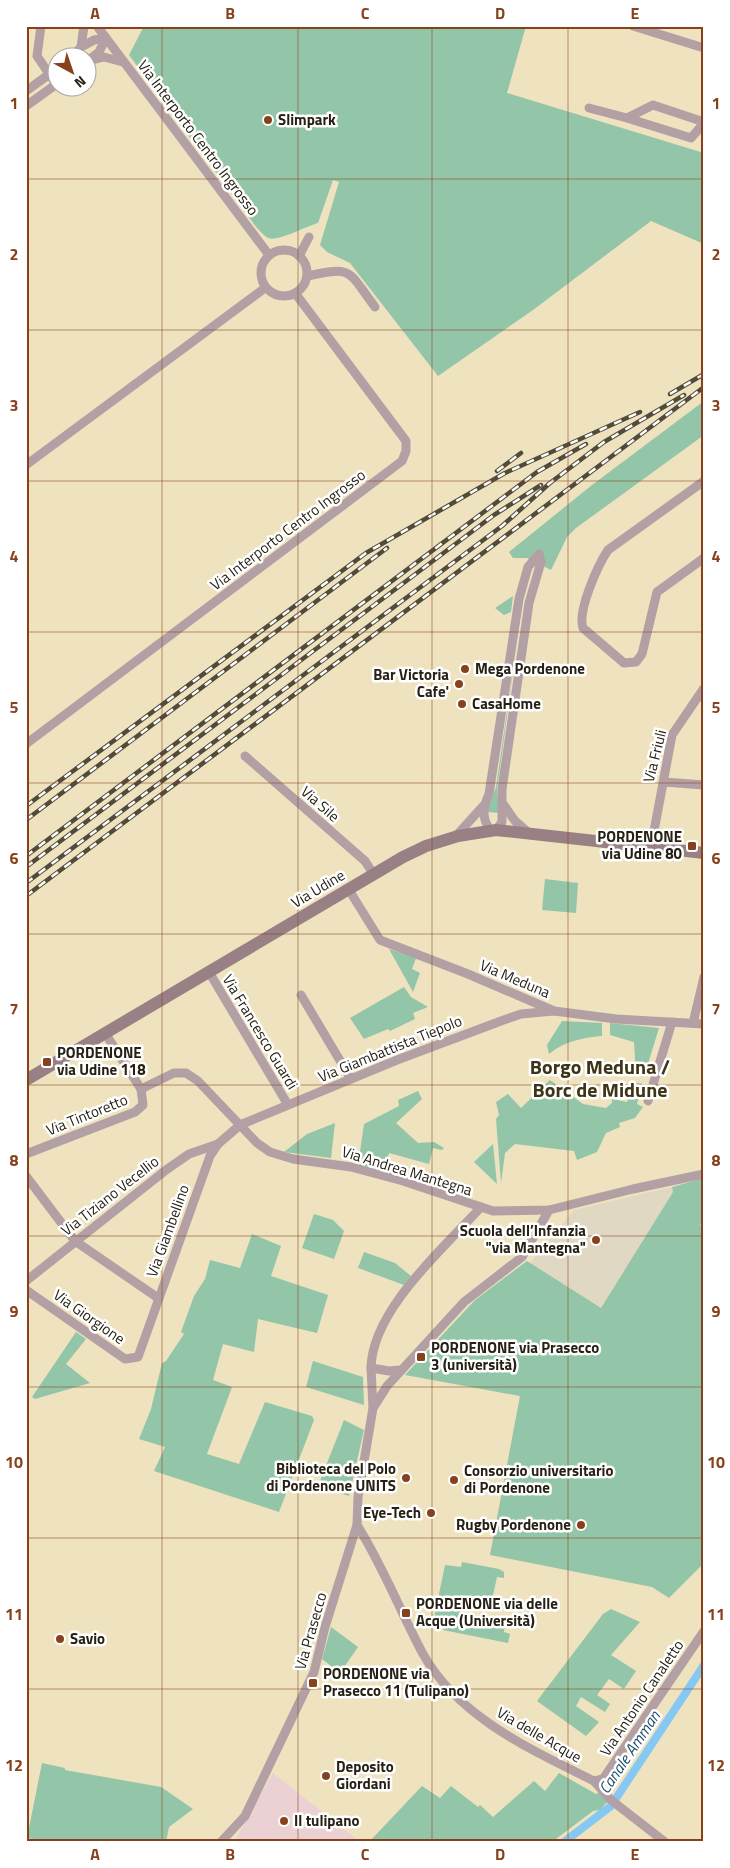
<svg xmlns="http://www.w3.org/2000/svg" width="730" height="1868" font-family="'Titillium Web',sans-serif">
  <rect width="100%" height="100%" fill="#eee2bf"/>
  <!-- commercial -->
  <path fill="#ebd1d4" d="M273,1773l87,69h-126z"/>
  <!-- education -->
  <path fill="#e1d8c3" d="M672,1187l1,5 -72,116 -72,-44 45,-54z"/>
  <!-- green -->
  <g fill="#93c5a8">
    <path d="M144,26h382l-19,67 197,60v91l-53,-23 -118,89 -95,66 -88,-113 -23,-11 -7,-7 19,-63 -6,-2 -15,43c-11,3 -41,19 -49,15 -4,-1 -9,-7 -12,-10l-128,-173z"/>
    <path d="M704,401v34l-128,93 -9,9 -16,33 -24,-12h-14l-4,-6 83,-67z"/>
    <path d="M513,596l-2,16 -7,3 -9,-7z"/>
    <path d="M517,643l-20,147 2,23 -12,-1 9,-25z"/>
    <path d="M545,879l33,4 -2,30 -34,-3z"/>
    <path d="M389,949l27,9 -4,11 8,4 -7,19z"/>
    <path d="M404,987l7,10 17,10 -15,6 2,6 -25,12 -2,-2 -24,10 -14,-21z"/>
    <path d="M562,1021l40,2v13c-21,2 -37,5 -53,18l-2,-9z"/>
    <path d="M610,1023l49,5 -15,49 -8,-2 -2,-33 -24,-7z"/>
    <path d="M550,1080l33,24 23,4 6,-5v-4l15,3 6,-20 10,2 -6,20 6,3 -8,11 -16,5 1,4 -14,6 -9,19 -20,8 -3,-9 -59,-7 -10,9 -4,30 -5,-64 3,-4 -3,-13 12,-8 13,14z"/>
    <path d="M418,1091l4,8 -26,24 22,20 16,-1 10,6 -2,2 -9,-2 -4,16 -40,-11 -5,20 -26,-8 6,-41 35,-18 -1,-6z"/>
    <path d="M335,1123l-4,35 -47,-6 23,-18z"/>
    <path d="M493,1144l4,40 -23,-22z"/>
    <path d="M704,1178v41l-4,6 4,3v335l-35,35 -17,-11 -162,-32 30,-159 -115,-21 70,-75 52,-39 74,47 72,-116 -1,-5z"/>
    <path d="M314,1214l19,6 11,11 -10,28 -32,-11z"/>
    <path d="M252,1234l29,12 -10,30 57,19 -11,38 -59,-14 -4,33 -31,-8 -10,36 19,7 -25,67 32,10 26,-62 47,14 2,4 -35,92 -125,-41 11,-24 -26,-8 12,-30 11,-46 4,-2 18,-27 -3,-2 13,-36 11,-17 5,-19 30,8z"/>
    <path d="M364,1252l31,11 16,13 -7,9 -46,-17z"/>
    <path d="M76,1332l10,7 -20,25 24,19 -55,16 -3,-2z"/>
    <path d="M313,1361l50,16 1,28 -58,-18z"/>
    <path d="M344,1420l20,10 -15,66 -31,-10z"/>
    <path d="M462,1562l37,7 5,3v6l-7,-1 -5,23 -3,4 -5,-1 -1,4 -17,-3 -2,10 17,3 -1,4 20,5 1,-2 4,1 -1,7 6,2 -2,9 -65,-13 2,-10 -11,-2 11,-53 16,2z"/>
    <path d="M611,1609l29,13 -29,33 25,16 -12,18 -15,-10 -12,16 13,9 -5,8 -24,-15 -5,9 23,16 -13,14 -49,-35 66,-87z"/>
    <path d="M331,1627l27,20 -18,26 -18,-14z"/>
    <path d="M42,1763l23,5v2l96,17 32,22 -24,18 -3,15h-117l-22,-4z"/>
    <path d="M559,1773l37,21 4,-2 8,9 -8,9 -7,1 -41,31h-183l53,-56 18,12 11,-12 27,21 2,-2 13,12 41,-36 11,10z"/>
  </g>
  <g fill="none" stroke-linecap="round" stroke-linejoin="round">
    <!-- canal -->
    <path stroke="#86c8f4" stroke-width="8" d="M564,1842l47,-36 93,-141"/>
    <!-- minor -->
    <g stroke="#b2a0a4" stroke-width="9">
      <path d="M41,26l-4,30 19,28"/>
      <path d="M97,26l172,229"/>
      <path d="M633,26l71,22"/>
      <path d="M81,47l13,-7 12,-2"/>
      <path d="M71,58l10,-11 3,-21"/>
      <path d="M90,59l9,-7 7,-14"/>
      <path d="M88,61l16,-4 19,5"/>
      <path d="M26,91l32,-23"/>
      <path d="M26,106l32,-23"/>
      <path d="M589,108l38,10 26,-13 51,17"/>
      <path d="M627,118l64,20 13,-15"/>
      <circle cx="284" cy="273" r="23"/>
      <path d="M299,256l10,-19"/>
      <path d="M307,276c47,-10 40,-6 68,31"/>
      <path d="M26,465l239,-177"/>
      <path d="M704,481l-96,69c-10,15 -31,61 -25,78l41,35 12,-1 6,-8 15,-62 47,-34"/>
      <path d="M26,744l376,-283 4,-10v-10l-111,-148"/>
      <path d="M245,756l120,105 9,14"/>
      <path d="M664,782l40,3"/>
      <path d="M504,805l11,16 15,13"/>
      <path d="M491,831c-10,-13 -8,-23 -2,-37l30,-195 9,-32 11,-13 2,8 -12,41 -27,186v33l-6,8"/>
      <path d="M456,836l28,-31"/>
      <path d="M651,847l21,-112 32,-47"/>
      <path d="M349,890l31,50 88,34 86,37 62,8 88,5"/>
      <path d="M209,972l79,133"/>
      <path d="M301,995l50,84"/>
      <path d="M693,1023l11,-46"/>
      <path d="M105,1033l36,56 33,-16h12l12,8 59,62 13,9 23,7 58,8 52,14 90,30 56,-1 84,-21 71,-15"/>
      <path d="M648,1101l24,-79"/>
      <path d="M26,1154l109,-42 8,-7 -2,-16"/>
      <path d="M26,1176l49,65 83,57"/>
      <path d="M26,1281l140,-111 23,-16 29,-10"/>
      <path d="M26,1290l99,69 13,-2 72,-201 8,-12 22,-19 157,-65 104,-39 20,-7 33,-3"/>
      <path d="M371,1368c1,-58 72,-119 110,-161"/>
      <path d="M373,1408l-2,-40 18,3 12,-1"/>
      <path d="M357,1525c26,41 43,86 66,129 36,64 109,96 171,127l9,-2"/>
      <path d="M603,1779l101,-148"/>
      <path d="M594,1781l17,19 54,42"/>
      <path d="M221,1842l24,-26 69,-144 11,-45 32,-102 1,-28 15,-89 14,-22 77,-84 58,-45 27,-47"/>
    </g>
    <!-- secondary -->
    <path stroke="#998085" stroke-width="12" d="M26,1080l377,-223 23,-11 32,-10 38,-6 208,23"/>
    <!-- rail casing -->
    <g stroke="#514b39" stroke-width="4.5">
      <g id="rail">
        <path d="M670,394l34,-20"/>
        <path d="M497,471l24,-18"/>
        <path d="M26,806l340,-253 139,-80 135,-61"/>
        <path d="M26,820l361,-272"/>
        <path d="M26,856l511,-384 49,-28"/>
        <path d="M26,867l468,-352 47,-30"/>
        <path d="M26,883l476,-357 48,-43 54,-41 80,-47"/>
        <path d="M26,896l678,-509"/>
      </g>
    </g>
    <!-- rail -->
    <use href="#rail" stroke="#fff" stroke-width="2.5" stroke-dasharray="8" stroke-linecap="butt"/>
  </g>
  <!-- grid -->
  <path fill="none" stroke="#87411c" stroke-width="1" stroke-opacity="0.55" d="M162,26v1816M298,26v1816M432,26v1816M568,26v1816M26,179h678M26,330h678M26,481h678M26,632h678M26,783h678M26,934h678M26,1085h678M26,1236h678M26,1387h678M26,1538h678M26,1689h678"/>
  <!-- markers -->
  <g fill="#87411c" stroke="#fff" stroke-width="2">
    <circle cx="268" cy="120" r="5"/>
    <circle cx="465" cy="669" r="5"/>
    <circle cx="459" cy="684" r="5"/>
    <circle cx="462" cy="704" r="5"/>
    <rect x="687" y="841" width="10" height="10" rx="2.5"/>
    <rect x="42" y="1057" width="10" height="10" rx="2.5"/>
    <circle cx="596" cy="1240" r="5"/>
    <rect x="416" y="1352" width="10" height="10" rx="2.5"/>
    <circle cx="406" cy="1478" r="5"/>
    <circle cx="454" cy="1480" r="5"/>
    <circle cx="431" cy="1513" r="5"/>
    <circle cx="581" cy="1525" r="5"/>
    <rect x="401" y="1608" width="10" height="10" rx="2.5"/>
    <circle cx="60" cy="1639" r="5"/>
    <rect x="308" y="1678" width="10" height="10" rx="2.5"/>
    <circle cx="326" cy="1776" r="5"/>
    <circle cx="284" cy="1821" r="5"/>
  </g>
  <g text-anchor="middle" stroke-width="5" stroke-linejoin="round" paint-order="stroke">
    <!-- poi labels -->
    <g font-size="15" font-weight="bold" fill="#262114" stroke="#fff" text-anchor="start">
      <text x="278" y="125">Slimpark</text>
      <text x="475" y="674">Mega Pordenone</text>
      <text x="449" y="680" text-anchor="end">Bar Victoria<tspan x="449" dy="17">Cafe'</tspan></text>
      <text x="472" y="709">CasaHome</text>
      <text x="682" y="842" text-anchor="end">PORDENONE<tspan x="682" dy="17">via Udine 80</tspan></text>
      <text x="57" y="1058">PORDENONE<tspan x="57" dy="17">via Udine 118</tspan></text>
      <text x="586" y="1236" text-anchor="end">Scuola dell’Infanzia<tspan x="586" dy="17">"via Mantegna"</tspan></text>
      <text x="431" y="1353">PORDENONE via Prasecco<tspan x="431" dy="17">3 (università)</tspan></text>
      <text x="396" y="1474" text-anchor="end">Biblioteca del Polo<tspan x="396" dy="17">di Pordenone UNITS</tspan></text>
      <text x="464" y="1476">Consorzio universitario<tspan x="464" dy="17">di Pordenone</tspan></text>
      <text x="421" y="1518" text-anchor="end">Eye-Tech</text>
      <text x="571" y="1530" text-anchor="end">Rugby Pordenone</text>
      <text x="416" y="1609">PORDENONE via delle<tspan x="416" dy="17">Acque (Università)</tspan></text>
      <text x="70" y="1644">Savio</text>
      <text x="323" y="1679">PORDENONE via<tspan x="323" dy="17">Prasecco 11 (Tulipano)</tspan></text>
      <text x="336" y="1772">Deposito<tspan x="336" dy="17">Giordani</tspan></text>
      <text x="294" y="1826">Il tulipano</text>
    </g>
    <!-- street labels -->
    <g font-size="15" fill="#262114" stroke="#fff">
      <text transform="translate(198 138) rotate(53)" y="5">Via Interporto Centro Ingrosso</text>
      <text transform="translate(288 530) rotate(-37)" y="5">Via Interporto Centro Ingrosso</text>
      <text transform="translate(655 756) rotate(-76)" y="5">Via Friuli</text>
      <text transform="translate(320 804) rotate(41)" y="5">Via Sile</text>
      <text transform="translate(318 889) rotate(-31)" y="5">Via Udine</text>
      <text transform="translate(515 979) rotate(23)" y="5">Via Meduna</text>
      <text transform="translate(260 1032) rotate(59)" y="5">Via Francesco Guardi</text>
      <text transform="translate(390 1049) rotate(-22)" y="5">Via Giambattista Tiepolo</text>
      <text transform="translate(87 1115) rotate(-22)" y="5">Via Tintoretto</text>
      <text transform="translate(407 1171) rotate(17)" y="5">Via Andrea Mantegna</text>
      <text transform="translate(110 1196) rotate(-38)" y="5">Via Tiziano Vecellio</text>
      <text transform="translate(168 1231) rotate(-70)" y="5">Via Giambellino</text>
      <text transform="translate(89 1317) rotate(35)" y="5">Via Giorgione</text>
      <text transform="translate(311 1631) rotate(-74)" y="5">Via Prasecco</text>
      <text transform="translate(642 1698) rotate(-56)" y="5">Via Antonio Canaletto</text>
      <text transform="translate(539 1735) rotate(30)" y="5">Via delle Acque</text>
    </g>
    <!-- water labels -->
    <g font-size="16" font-style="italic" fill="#1e4f6d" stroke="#fff">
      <text transform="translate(629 1752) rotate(-56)" y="6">Canale Amman</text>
    </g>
    <!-- district labels -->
    <g font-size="20" font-weight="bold" fill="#3e3416" stroke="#fff">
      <text x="600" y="1074">Borgo Meduna /<tspan x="600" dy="23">Borc de Midune</tspan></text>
    </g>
  </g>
  <!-- border -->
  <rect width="730" height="1868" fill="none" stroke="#ffffff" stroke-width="55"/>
  <!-- north arrow -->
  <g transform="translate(72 72) rotate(140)"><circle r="24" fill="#ffffff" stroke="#a8a6a1"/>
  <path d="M0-4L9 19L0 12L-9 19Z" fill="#87411c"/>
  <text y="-8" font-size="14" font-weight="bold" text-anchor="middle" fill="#262114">N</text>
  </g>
  <rect x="28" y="28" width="674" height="1812" fill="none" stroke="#87411c" stroke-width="2"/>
  <g font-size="16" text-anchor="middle" font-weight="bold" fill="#87411c">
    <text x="95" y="19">A</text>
    <text x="230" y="19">B</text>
    <text x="365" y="19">C</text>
    <text x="500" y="19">D</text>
    <text x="635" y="19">E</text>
    <text x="14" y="109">1</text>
    <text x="716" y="109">1</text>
    <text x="14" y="260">2</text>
    <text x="716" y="260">2</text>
    <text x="14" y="411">3</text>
    <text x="716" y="411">3</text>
    <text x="14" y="562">4</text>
    <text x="716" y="562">4</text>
    <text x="14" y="713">5</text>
    <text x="716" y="713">5</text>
    <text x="14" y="864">6</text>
    <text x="716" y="864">6</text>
    <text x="14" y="1015">7</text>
    <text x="716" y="1015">7</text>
    <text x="14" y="1166">8</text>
    <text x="716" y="1166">8</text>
    <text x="14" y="1317">9</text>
    <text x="716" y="1317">9</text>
    <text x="14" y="1468">10</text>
    <text x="716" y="1468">10</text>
    <text x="14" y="1620">11</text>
    <text x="716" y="1620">11</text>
    <text x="14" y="1771">12</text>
    <text x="716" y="1771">12</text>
    <text x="95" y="1860">A</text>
    <text x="230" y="1860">B</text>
    <text x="365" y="1860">C</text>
    <text x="500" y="1860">D</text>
    <text x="635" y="1860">E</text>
  </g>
</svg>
